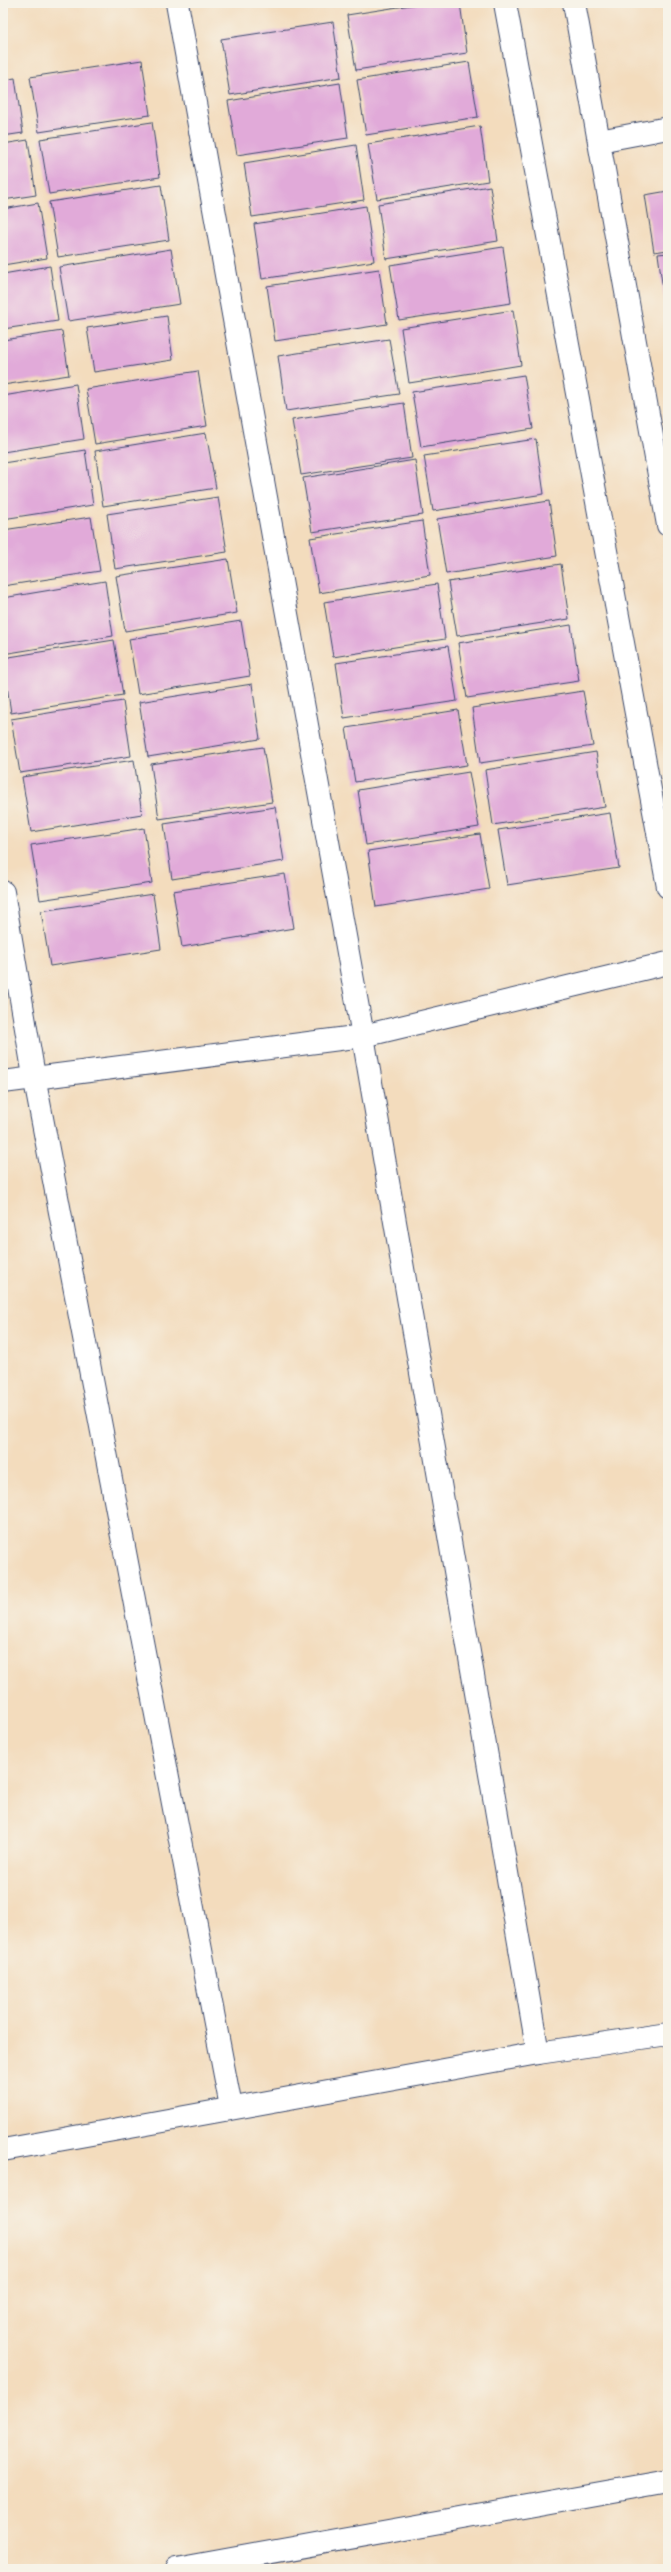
<svg xmlns="http://www.w3.org/2000/svg" width="671" height="2572" font-family="'Gochi Hand',sans-serif">
  <rect width="100%" height="100%" fill="#f7f3e8"/>
  <filter id="ink" filterUnits="userSpaceOnUse"><feTurbulence type="fractalNoise" baseFrequency=".025" numOctaves="2"/><feDisplacementMap in="SourceGraphic" scale="8" xChannelSelector="R" yChannelSelector="G"/><feConvolveMatrix kernelMatrix="1 2 1 2 8 2 1 2 1" color-interpolation-filters="sRGB"/></filter>
  <filter id="wash" filterUnits="userSpaceOnUse"><feTurbulence type="fractalNoise" baseFrequency=".012" numOctaves="4" result="noise"/><feDisplacementMap in="SourceGraphic" scale="16" xChannelSelector="R" yChannelSelector="G"/><feGaussianBlur stdDeviation="0.9" result="paint"/><feColorMatrix in="noise" values="0 0 0 0 0 0 0 0 0 0 0 0 0 0 0 0 0 1.4 0 .05"/><feComposite in="paint" operator="in"/></filter>
  <g filter="url(#wash)">
    <rect width="100%" height="100%" fill="#f3dcbd"/>
    <g id="blocks">
      <!-- building -->
      <g fill="#e1aad9">
        <path d="M424,3h36l7,50 -111,17 -9,-55z"/>
        <path d="M333,22l8,55 -111,18 -9,-56z"/>
        <path d="M142,60l8,55 -111,17 -9,-55z"/>
        <path d="M469,62l9,55 -112,18 -9,-55z"/>
        <path d="M15,78l8,55 -20,3v-56z"/>
        <path d="M340,83l8,55 -111,17 -9,-54z"/>
        <path d="M152,122l8,55 -111,17 -9,-55z"/>
        <path d="M480,126l8,55 -111,18 -9,-55z"/>
        <path d="M28,140l8,55 -33,5v-56z"/>
        <path d="M356,145l8,55 -112,17 -8,-54z"/>
        <path d="M161,185l8,55 -111,17 -9,-55z"/>
        <path d="M490,186l8,55 -112,18 -8,-55z"/>
        <path d="M668,191v59l-14,2 -9,-57z"/>
        <path d="M38,203l9,55 -44,7v-56z"/>
        <path d="M366,206l8,55 -112,18 -8,-55z"/>
        <path d="M503,247l8,56 -112,17 -9,-55z"/>
        <path d="M171,249l9,55 -112,17 -9,-54z"/>
        <path d="M668,253v58l-2,1 -8,-58z"/>
        <path d="M50,266l8,55 -55,8v-55z"/>
        <path d="M379,269l8,55 -112,17 -8,-55z"/>
        <path d="M513,310l8,55 -112,18 -8,-55z"/>
        <path d="M167,316l6,44 -79,12 -7,-44z"/>
        <path d="M62,331l7,44 -66,10v-45z"/>
        <path d="M389,339l10,55 -113,17 -8,-55z"/>
        <path d="M198,371l9,55 -112,18 -9,-55z"/>
        <path d="M524,375l9,54 -112,18 -9,-55z"/>
        <path d="M76,384l8,55 -81,13v-56z"/>
        <path d="M404,403l8,55 -111,17 -9,-55z"/>
        <path d="M206,433l10,55 -113,18 -8,-55z"/>
        <path d="M536,439l8,55 -111,17 -9,-55z"/>
        <path d="M85,450l8,55 -90,14v-56z"/>
        <path d="M415,460l8,55 -111,17 -9,-54z"/>
        <path d="M218,497l9,55 -112,17 -8,-55z"/>
        <path d="M549,501l8,55 -111,18 -9,-55z"/>
        <path d="M91,517l9,54 -97,15v-56z"/>
        <path d="M422,521l8,54 -111,18 -9,-55z"/>
        <path d="M228,559l9,54 -112,18 -9,-55z"/>
        <path d="M561,564l8,55 -112,17 -9,-54z"/>
        <path d="M105,581l8,55 -110,18v-56z"/>
        <path d="M437,584l8,55 -112,18 -9,-55z"/>
        <path d="M241,621l9,55 -112,18 -9,-55z"/>
        <path d="M571,625l8,56 -112,17 -9,-55z"/>
        <path d="M114,640l9,55 -112,18 -8,-55z"/>
        <path d="M448,646l9,55 -113,17 -8,-55z"/>
        <path d="M252,684l8,55 -112,18 -9,-55z"/>
        <path d="M583,691l10,55 -113,17 -8,-55z"/>
        <path d="M123,701l8,55 -111,17 -9,-54z"/>
        <path d="M458,710l9,55 -112,17 -9,-54z"/>
        <path d="M263,747l9,55 -113,17 -8,-55z"/>
        <path d="M596,752l9,55 -112,18 -8,-55z"/>
        <path d="M134,760l8,54 -111,18 -9,-55z"/>
        <path d="M469,772l10,55 -113,18 -8,-55z"/>
        <path d="M275,807l9,54 -112,18 -8,-55z"/>
        <path d="M610,813l9,55 -112,17 -9,-55z"/>
        <path d="M144,828l8,55 -112,17 -9,-55z"/>
        <path d="M480,834l9,55 -113,18 -8,-56z"/>
        <path d="M285,874l9,54 -112,19 -9,-56z"/>
        <path d="M153,894l8,55 -111,17 -9,-55z"/>
      </g>
    </g>
  </g>
  <g filter="url(#ink)">
    <use href="#blocks" fill-opacity="0" stroke="#3b496c" stroke-width="1"/>
    <g fill="none" stroke-linecap="round" stroke-linejoin="round">
      <!-- minor casing -->
      <g stroke="#3b496c" stroke-width="24">
        <g id="minor">
          <path d="M177,3l186,1033 175,1017"/>
          <path d="M505,3l163,884"/>
          <path d="M574,3l94,522"/>
          <path d="M599,141l69,-13"/>
          <path d="M3,892l31,184 197,1031"/>
          <path d="M3,1082l360,-46 305,-73"/>
          <path d="M3,2150l535,-97 130,-19"/>
        </g>
      </g>
      <!-- major casing -->
      <g stroke="#3b496c" stroke-width="24">
        <path id="major" d="M176,2569l492,-88"/>
      </g>
      <!-- minor -->
      <use href="#minor" stroke="#fff" stroke-width="22"/>
      <!-- major -->
      <use href="#major" stroke="#fff" stroke-width="22"/>
    </g>
  </g>
  <!-- margin -->
  <rect width="671" height="2572" fill="none" stroke="#f7f3e8" stroke-width="16"/>
</svg>
